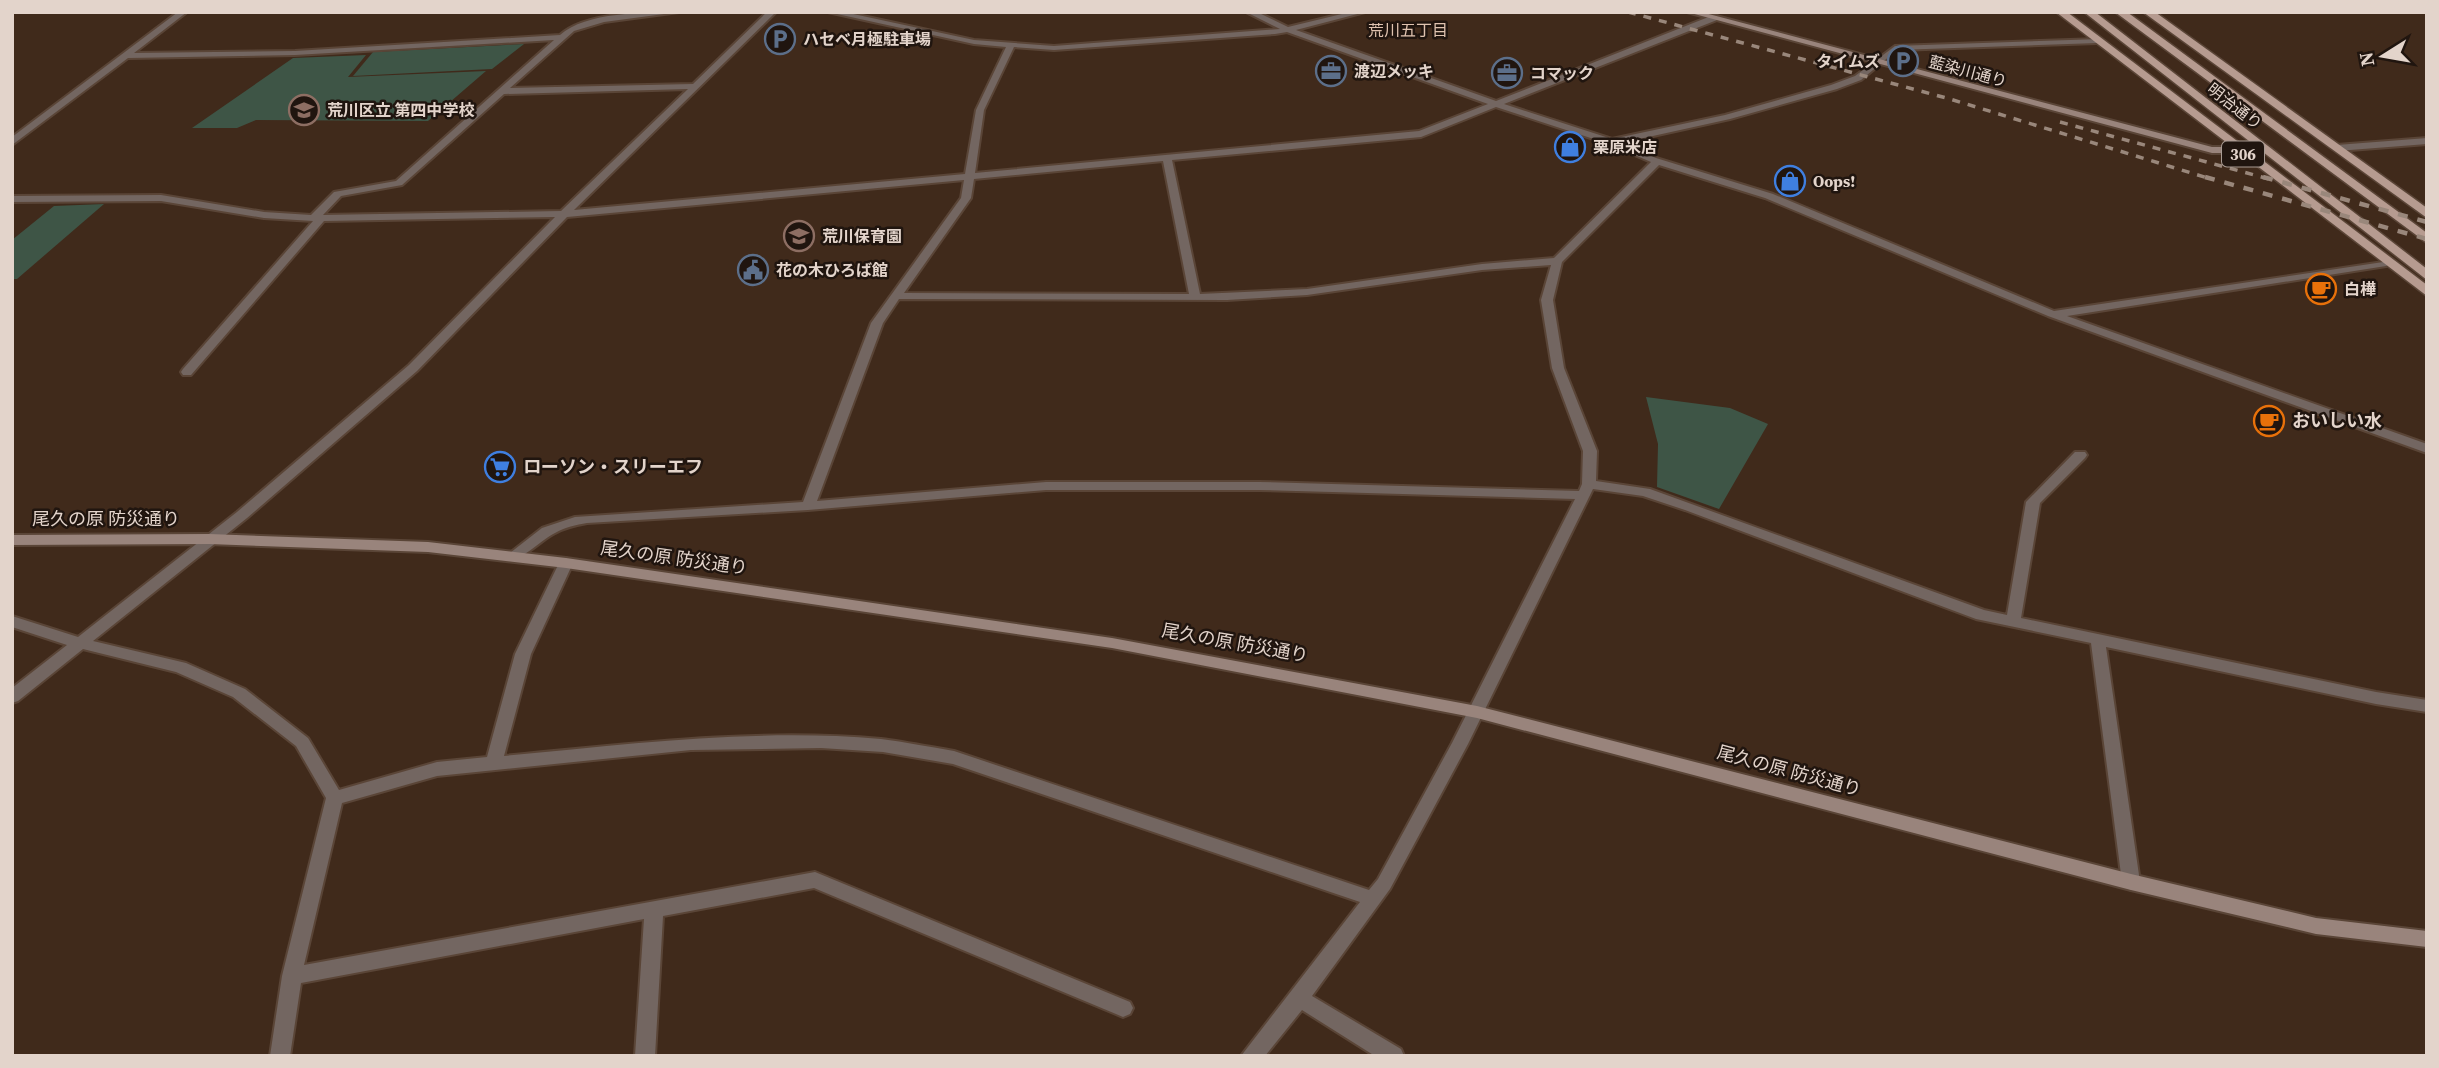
<svg xmlns="http://www.w3.org/2000/svg" width="2439" height="1068" font-family="'Source Serif 4','Noto Sans JP',serif">
  <rect width="100%" height="100%" fill="#402a1b"/>
  <!-- green -->
  <g fill="#3e5546">
    <path d="M524,44l-32,25 -139,7 20,-24z"/>
    <path d="M366,55l-18,22 138,-6 -58,50 -172,-1 -19,8h-45l101,-70z"/>
    <path d="M104,204l-87,75h-5v-39l42,-34z"/>
    <path d="M1646,397l84,11 38,16 -49,85 -62,-22 1,-43z"/>
  </g>
  <g fill="none" stroke-linecap="round" stroke-linejoin="round">
    <!-- street casing -->
    <g stroke="#5a4537" stroke-width="4">
      <g id="street">
        <path d="M178,12h9l-53,41 161,-2 265,-16c25,-23 86,-23 119,-23l-75,10 -30,9 -64,57 183,-4 74,-72h9l-202,198 391,-36 11,-64 30,-63 -32,-3 -146,-32h16l130,28 80,6 226,-17 -34,-17h11l31,15 62,-15h15l-69,18 200,71 215,-85h6v4l-213,84 108,35 113,-24 106,-30 24,-9 40,-30 205,-7v4h-3l-200,7 -36,30 -24,9 -107,30 -109,24 35,15 117,36 281,117 336,-50 1,2 -5,3 -319,50 360,128v9l-379,-137 -283,-118 -106,-33 -97,97 -9,38 11,68 33,83 -1,30 54,8 334,121 23,5 19,-113 49,-50h10l2,3 -2,3 -45,45 -19,115 355,74 51,8v12l-51,-8 -270,-57 34,235 -3,5 -6,3 -6,-3 -3,-5 -31,-239 -115,-24 -291,-109 -42,-14 -50,-7 -125,255 -78,145 -78,107 89,53 3,7h-29l-73,-46 -37,46h-24l119,-154 -407,-138 -70,-12 -62,-4 -130,2 -254,26 -95,27 -38,162 511,-93 315,130 3,6 -3,6 -7,3 -7,-3 -302,-126 -151,28 -8,140h-20l9,-137 -343,64 -11,73h-20l12,-80 44,-178 -30,-52 -63,-49 -57,-25 -93,-23 -65,52 -6,2v-15l55,-43 -55,-18v-11l66,21 159,-125 172,-147 146,-148 -231,4 -133,154h-8l-2,-3 2,-3 130,-148 -49,-3 -103,-17 -149,1v-6l149,-1 103,17 47,3 23,-23 62,-11 158,-141 -259,15 -167,3 -116,87v-8zM1287,32l201,72 -69,27 -444,42 9,-63 30,-63 40,3 221,-16zM688,89l-127,122 -238,4 18,-19 61,-11 102,-91zM1496,107l113,37 42,18 -97,96 -72,6 -175,25 -107,5 -28,-134 249,-23zM1163,161l26,133 -285,-1 67,-95 3,-19zM964,180l-3,18 -90,125 -68,179 -228,15 -33,11 -36,28 2,3c13,3 34,-20 47,-26 10,-6 21,-8 32,-10l221,-13 238,-20h213l316,9 -123,244 -74,136 -9,11 -415,-139c-24,-4 -49,-9 -73,-12 -126,-11 -252,5 -377,17l27,-102 42,-91 -7,-5 -7,5 -44,91 -28,103 -50,5 -98,28 -31,-52 -63,-49 -59,-26 -93,-22 154,-123 170,-147 150,-154zM1551,265l-10,35 11,68 31,83 -1,33 -3,7 -320,-9h-213l-229,19 66,-178 16,-24 328,1 80,-5 175,-25z"/>
        <path d="M2427,138v6l-90,7 -5,-3 5,-3z"/>
      </g>
    </g>
    <!-- secondary casing -->
    <g stroke="#5a4537" stroke-width="4">
      <g id="secondary">
        <path d="M1687,12h14l511,135h26l5,3 -5,3h-26z"/>
        <path d="M209,534l219,8 138,16 546,80 365,68 654,168 185,44 111,13v16l-111,-13 -185,-44 -654,-172 -365,-70 -546,-80 -138,-16 -219,-8 -197,1v-10z"/>
      </g>
    </g>
    <!-- primary casing -->
    <g stroke="#5a4537" stroke-width="3">
      <g id="primary">
        <path d="M2056,12h11l360,273v11z"/>
        <path d="M2084,12h11l332,257v11z"/>
        <path d="M2115,12h12l300,221v10z"/>
        <path d="M2143,12h12l272,196v10z"/>
      </g>
    </g>
    <!-- street -->
    <use href="#street" fill="#736661" fill-rule="evenodd"/>
    <!-- secondary -->
    <use href="#secondary" fill="#99847c" fill-rule="evenodd"/>
    <!-- primary -->
    <use href="#primary" fill="#b69b90" fill-rule="evenodd"/>
    <!-- rail-far1 -->
    <g stroke="#99877b" stroke-width="3.5" stroke-dasharray="8 8" stroke-linecap="butt">
      <path d="M1628,12l322,87 261,80"/>
      <path d="M2060,122l209,57"/>
    </g>
    <!-- rail -->
    <g stroke="#99877b" stroke-width="4.5" stroke-dasharray="10 10" stroke-linecap="butt">
      <path d="M2205,177l222,62"/>
      <path d="M2263,177l164,45"/>
    </g>
  </g>
  <!-- icons -->
  <defs>
    <g id="parking-ring" transform="scale(1.575)"><circle r="9.5" fill="#20150f" stroke="#5c6f8a" stroke-width="1.5"/><path d="M-3.5-5.5H1a3.5 3.5 0 0 1 0 7H-1V5.5H-3.5ZM-1-3.4V-.6H.8a1.4 1.4 0 0 0 0-2.8Z" fill="#5c6f8a"/></g>
    <g id="office-ring" transform="scale(1.575)"><circle r="9.5" fill="#20150f" stroke="#5c6f8a" stroke-width="1.5"/><path d="M-6-3h4V-5.5h4V-3h4V5H-6ZM-1-4.5V-3h2v-1.5ZM-6 0V1H6V0Z" fill="#5c6f8a"/></g>
    <g id="school-ring" transform="scale(1.575)"><circle r="9.5" fill="#20150f" stroke="#8d6e63" stroke-width="1.5"/><path d="M0-5L7-2L0 1L-7-2ZM-4 1L0 2.5L4 1V4Q0 6-4 4Z" fill="#8d6e63"/></g>
    <g id="shop-ring" transform="scale(1.575)"><circle r="9.5" fill="#20150f" stroke="#3f7fe0" stroke-width="1.5"/><path d="M-5-2.5h2.3a2.7 3.5 0 0 1 5.4 0H5L5.5 6h-11ZM-1.5-2.5h3a1.5 2.3 0 0 0-3 0Z" fill="#3f7fe0"/></g>
    <g id="civic-ring" transform="scale(1.575)"><circle r="9.5" fill="#20150f" stroke="#5c6f8a" stroke-width="1.5"/><path d="M-.6-6.5H3V-4.5H.6V-3L4-1V1h2V6H-6V1h2V-1L-.6-3ZM-1.2 2.5V6h2.4V2.5Z" fill="#5c6f8a"/></g>
    <g id="cafe-ring" transform="scale(1.575)"><circle r="9.5" fill="#20150f" stroke="#e8710a" stroke-width="1.5"/><path d="M-5.5-4.5H6V0H3Q3 3.5 0 3.5H-2.5Q-5.5 3.5-5.5 0ZM3-3.2v2h1.7v-2ZM-6 4.5H4V6H-6Z" fill="#e8710a"/></g>
    <g id="supermarket-ring" transform="scale(1.575)"><circle r="9.5" fill="#20150f" stroke="#3f7fe0" stroke-width="1.5"/><path d="M-6-5.5h2.5l.6 2H6L4.5 2H-2.5L-4.4-4H-6ZM-1.5 3.2a1.3 1.3 0 1 0 .1 0ZM3 3.2a1.3 1.3 0 1 0 .1 0Z" fill="#3f7fe0"/></g>
  </defs>
  <g fill-rule="evenodd">
    <use href="#parking-ring" x="780" y="39"/>
    <use href="#parking-ring" x="1903" y="61"/>
    <use href="#office-ring" x="1331" y="71"/>
    <use href="#office-ring" x="1507" y="73"/>
    <use href="#school-ring" x="304" y="110"/>
    <use href="#shop-ring" x="1570" y="147"/>
    <use href="#shop-ring" x="1790" y="181"/>
    <use href="#school-ring" x="799" y="236"/>
    <use href="#civic-ring" x="753" y="270"/>
    <use href="#cafe-ring" x="2321" y="289"/>
    <use href="#cafe-ring" x="2269" y="421"/>
    <use href="#supermarket-ring" x="500" y="467"/>
  </g>
  <g text-anchor="middle" stroke-width="5" stroke-linejoin="round" paint-order="stroke">
    <!-- far-neighbourhood labels -->
    <g font-size="16" fill="#dfc2af" stroke="#20150f">
      <text x="1408" y="36">荒川五丁目</text>
    </g>
    <!-- far-poi labels -->
    <g font-size="16" font-weight="bold" fill="#e3d4cb" stroke="#20150f" text-anchor="start">
      <text x="803" y="45">ハセベ月極駐車場</text>
      <text x="1880" y="67" text-anchor="end">タイムズ</text>
      <text x="1354" y="77">渡辺メッキ</text>
      <text x="1530" y="79">コマック</text>
      <text x="327" y="116">荒川区立 第四中学校</text>
      <text x="1593" y="153">栗原米店</text>
      <text x="1813" y="187">Oops!</text>
      <text x="822" y="242">荒川保育園</text>
      <text x="776" y="276">花の木ひろば館</text>
      <text x="2344" y="295">白樺</text>
    </g>
    <!-- far-street labels -->
    <g font-size="16" fill="#e3d4cb" stroke="#20150f">
      <text transform="translate(1968 71) rotate(15)" y="6">藍染川通り</text>
      <text transform="translate(2235 106) rotate(38)" y="6">明治通り</text>
    </g>
    <!-- shield labels -->
    <rect fill="#20150f" stroke="#a89b93" stroke-width="2" x="2222" y="141.5" width="42" height="25" rx="5"/>
    <g font-size="16" font-weight="bold" fill="#e3d4cb">
      <text x="2243" y="160">306</text>
    </g>
    <!-- poi labels -->
    <g font-size="18" font-weight="bold" fill="#e3d4cb" stroke="#20150f" text-anchor="start">
      <text x="2292" y="427">おいしい水</text>
      <text x="523" y="473">ローソン・スリーエフ</text>
    </g>
    <!-- street labels -->
    <g font-size="18" fill="#e3d4cb" stroke="#20150f">
      <text x="106" y="525">尾久の原 防災通り</text>
      <text transform="translate(674 558) rotate(8)" y="6">尾久の原 防災通り</text>
      <text transform="translate(1235 643) rotate(10)" y="6">尾久の原 防災通り</text>
      <text transform="translate(1789 771) rotate(15)" y="6">尾久の原 防災通り</text>
    </g>
  </g>
  <!-- border -->
  <rect width="2439" height="1068" fill="none" stroke="#e3d4cb" stroke-width="28"/>
  <!-- north arrow -->
  <g transform="translate(2383 56) rotate(259)" stroke="#20150f" stroke-width="5" paint-order="stroke">
  <path d="M0-5L12 26L0 18L-12 26Z" fill="#e3d4cb"/>
  <text y="-10" font-size="19" font-weight="bold" text-anchor="middle" fill="#e3d4cb">N</text>
  </g>
</svg>
